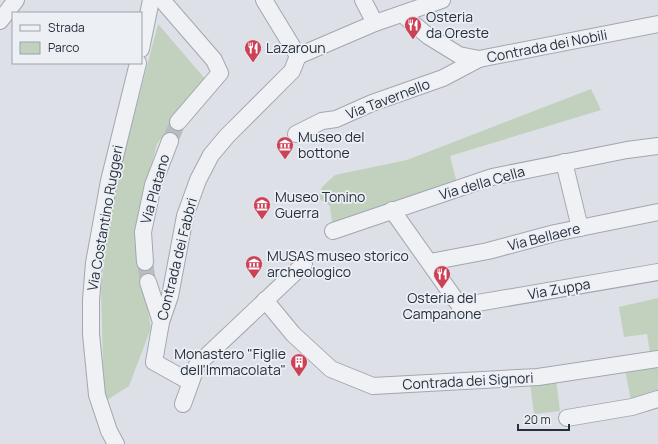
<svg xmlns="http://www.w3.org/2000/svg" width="658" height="444" font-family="Manrope,sans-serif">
  <rect width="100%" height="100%" fill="#dde0e6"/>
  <!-- green -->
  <g fill="#c2d0be">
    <path d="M158,24l48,56 -49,64 -23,88 17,96 -22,58 -25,16 -3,-113 11,-89z"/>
    <path d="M591,89l10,21 -151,46 8,32 -125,43 -3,-25 -12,-8 4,-11 13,-12 72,-15z"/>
    <path d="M658,298v58l-7,2 -4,-24 -23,3 -5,-30z"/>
    <path d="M658,363v29l-27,9 -6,-32z"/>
    <path d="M556,379l4,32 -26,3 -4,-31z"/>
  </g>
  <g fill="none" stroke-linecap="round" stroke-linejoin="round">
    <!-- street-tunnel -->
    <g stroke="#b8bdc4" stroke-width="16" stroke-dasharray="16 8" stroke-linecap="butt">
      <path d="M170,141l8,-19"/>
      <path d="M145,262l3,20"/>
    </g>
    <!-- street casing -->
    <g stroke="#a2a7b0" stroke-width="18">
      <g id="street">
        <path d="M162,0l52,60 6,13 -42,49"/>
        <path d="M264,0l34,56"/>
        <path d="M363,0l12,23"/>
        <path d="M402,14l26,22 31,19 20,4 179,-35"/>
        <path d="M0,21l16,-21"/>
        <path d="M141,49l10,-49"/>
        <path d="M298,56l77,-33 67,-23"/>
        <path d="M296,134l26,-13 14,-2 36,-16 71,-25 36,-19"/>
        <path d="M564,162l16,66"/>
        <path d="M392,210l68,96 198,-34"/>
        <path d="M333,231l159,-54 135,-27 31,-4"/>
        <path d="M145,262l-2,-30 10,-47 17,-44"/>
        <path d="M430,262l58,-11 67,-18 103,-21"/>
        <path d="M148,282l13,40"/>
        <path d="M265,300l28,34 38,35 42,17 165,-9 120,-18"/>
        <path d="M190,382l-36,-20 7,-40 9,-26 15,-80 13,-36 13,-25 16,-19 65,-65 6,-15"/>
        <path d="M183,404l14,-39 107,-101"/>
        <path d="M567,418l65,-11 26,-8"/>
        <path d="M116,444l-7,-13 -12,-36 -6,-61v-34l3,-37 15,-82 29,-118"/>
      </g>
    </g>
    <!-- street -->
    <use href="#street" stroke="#eff1f5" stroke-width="16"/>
  </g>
  <!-- icons -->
  <defs>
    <g id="restaurant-pin" transform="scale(0.9)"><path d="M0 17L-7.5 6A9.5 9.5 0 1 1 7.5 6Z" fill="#cc4156" stroke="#eceff4"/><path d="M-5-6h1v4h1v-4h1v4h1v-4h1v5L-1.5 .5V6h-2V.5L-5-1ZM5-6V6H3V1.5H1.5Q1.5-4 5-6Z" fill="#fff"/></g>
    <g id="museum-pin" transform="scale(0.9)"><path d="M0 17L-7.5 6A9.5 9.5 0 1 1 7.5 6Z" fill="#cc4156" stroke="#eceff4"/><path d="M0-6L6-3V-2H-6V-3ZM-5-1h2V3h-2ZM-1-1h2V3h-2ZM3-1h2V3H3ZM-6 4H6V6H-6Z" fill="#fff"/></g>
    <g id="building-pin" transform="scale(0.9)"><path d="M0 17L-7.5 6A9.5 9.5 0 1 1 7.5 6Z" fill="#cc4156" stroke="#eceff4"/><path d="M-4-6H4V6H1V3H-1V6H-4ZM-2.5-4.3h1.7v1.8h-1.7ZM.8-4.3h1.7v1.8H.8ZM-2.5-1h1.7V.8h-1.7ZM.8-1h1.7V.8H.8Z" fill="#fff"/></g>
  </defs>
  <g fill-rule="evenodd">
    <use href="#restaurant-pin" x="413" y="25"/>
    <use href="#restaurant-pin" x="253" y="48"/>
    <use href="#museum-pin" x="285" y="145"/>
    <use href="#museum-pin" x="262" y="205"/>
    <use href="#museum-pin" x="254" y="264"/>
    <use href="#restaurant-pin" x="442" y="274"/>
    <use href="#building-pin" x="299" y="362"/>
  </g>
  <g text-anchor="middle" stroke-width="3.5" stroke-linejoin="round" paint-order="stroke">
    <!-- poi labels -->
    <g font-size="14" fill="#262f3d" stroke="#eceff4" text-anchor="start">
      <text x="426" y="22">Osteria<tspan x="426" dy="16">da Oreste</tspan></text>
      <text x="266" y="53">Lazaroun</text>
      <text x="298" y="142">Museo del<tspan x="298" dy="16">bottone</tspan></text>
      <text x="275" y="202">Museo Tonino<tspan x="275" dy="16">Guerra</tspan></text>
      <text x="267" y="261">MUSAS museo storico<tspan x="267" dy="16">archeologico</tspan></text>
      <text x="442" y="303" text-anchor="middle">Osteria del<tspan x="442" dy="16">Campanone</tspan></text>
      <text x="286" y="359" text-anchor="end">Monastero "Figlie<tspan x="286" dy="16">dell'Immacolata"</tspan></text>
    </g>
    <!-- street labels -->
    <g font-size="14" fill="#262f3d" stroke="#eceff4">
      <text transform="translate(547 46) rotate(-11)" y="5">Contrada dei Nobili</text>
      <text transform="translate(388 99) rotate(-21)" y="5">Via Tavernello</text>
      <text transform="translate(482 183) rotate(-16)" y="5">Via della Cella</text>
      <text transform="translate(155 189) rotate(-74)" y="5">Via Platano</text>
      <text transform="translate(105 218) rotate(-80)" y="5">Via Costantino Ruggeri</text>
      <text transform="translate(544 237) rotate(-14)" y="5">Via Bellaere</text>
      <text transform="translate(177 259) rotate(-76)" y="5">Contrada dei Fabbri</text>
      <text transform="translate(559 289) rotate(-10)" y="5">Via Zuppa</text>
      <text transform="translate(468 381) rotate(-3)" y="5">Contrada dei Signori</text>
    </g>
  </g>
  <!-- legend -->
  <rect x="12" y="12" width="130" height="52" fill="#eceff4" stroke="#9da2ab"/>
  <rect x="20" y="25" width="20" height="6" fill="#eff1f5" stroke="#9da2ab"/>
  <text x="48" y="32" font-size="12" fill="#262f3d">Strada</text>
  <rect x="20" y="42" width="20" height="12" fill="#c2d0be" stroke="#9da2ab"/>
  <text x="48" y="52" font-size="12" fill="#262f3d">Parco</text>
  <!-- scale -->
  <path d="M518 424v6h51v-6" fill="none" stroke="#262f3d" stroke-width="2"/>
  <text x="524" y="424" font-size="12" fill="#262f3d" stroke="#eceff4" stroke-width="3" paint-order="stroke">20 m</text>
</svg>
